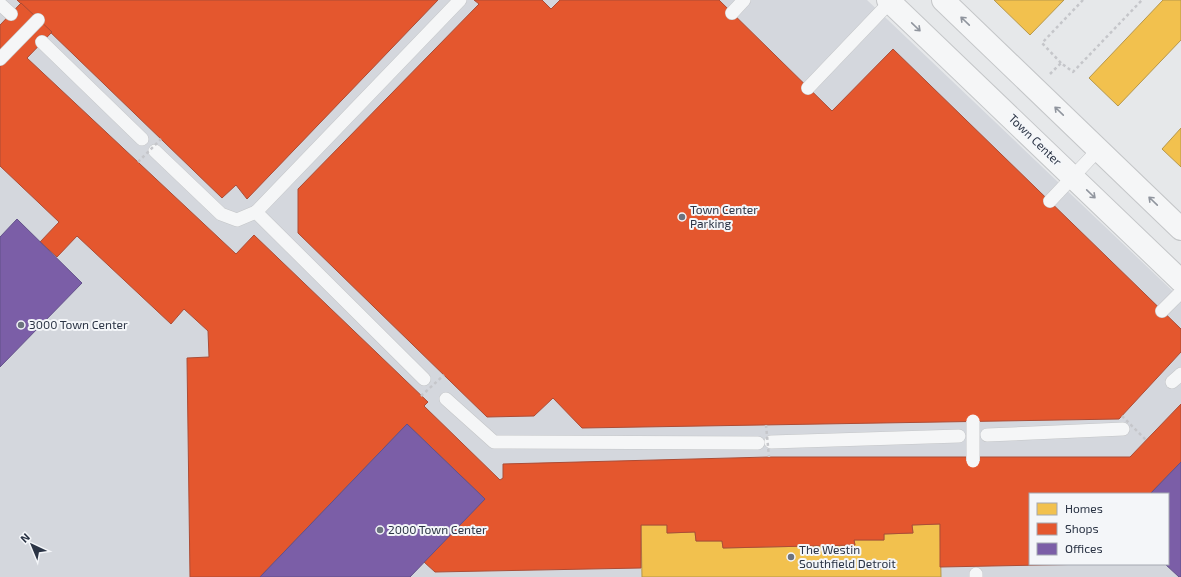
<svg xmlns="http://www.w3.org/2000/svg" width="1181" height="577" font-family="'Exo 2',sans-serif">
  <rect width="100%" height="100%" fill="#e6e8ea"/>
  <!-- built -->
  <path fill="#d4d7dd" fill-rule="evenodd" d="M0,0h867l314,299v278h-1181zM1030,494h138v70h-138z"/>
  <!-- homes -->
  <g fill="#f2c14e" stroke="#b6974b">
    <path d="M994,0h70l-34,35z"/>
    <path d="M1163,0h18v40l-63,66 -29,-28z"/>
    <path d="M1181,128v39l-19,-18z"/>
    <path d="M940,524l1,53h-299l-1,-52h26v8l28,-1 1,9h26l1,7 132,-3 -1,-5h30v-6l29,-1 -1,-8z"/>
  </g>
  <!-- shops -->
  <g fill="#e4572e" stroke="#ac4c35">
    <path d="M17,0h421l-191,199 -11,-14 -14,13z"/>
    <path d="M474,0h68l9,9 9,-9h159l113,111 61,-62 288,280v23l-62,67 -537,9 -29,-30 -19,18 -47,1 -189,-184v-44l181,-185z"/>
    <path d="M21,3l31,29 -25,26 209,196 18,-19 174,167 -4,4 76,74 3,-2v-14l266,-7h361l51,-53v58l-31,32h-120v70h64l-154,3v-43l-28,1 1,8 -29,1v6h-30l1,5 -132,3 -1,-7h-26l-1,-9 -28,1v-8h-26v43l-206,4 -11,-10 61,-63 -78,-75 -147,153h-70l-3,-219 22,-1 -1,-26 -24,-22 -13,15 -94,-88 -20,21 -17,-15 19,-20 -59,-56v-141z"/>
  </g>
  <!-- offices -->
  <g fill="#7b5ea7" stroke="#63518a">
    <path d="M17,219l65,64 -82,84v-130z"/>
    <path d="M407,424l78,75 -75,78h-150z"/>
    <path d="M1181,462v115h-2l-14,-13h3v-70h-18z"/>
  </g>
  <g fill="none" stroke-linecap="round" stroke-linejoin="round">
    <!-- lane casing -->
    <g stroke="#c4c6c8" stroke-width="14">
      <g id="lane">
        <path d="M0,4l11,10"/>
        <path d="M732,13l12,-13"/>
        <path d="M42,42l100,97"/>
        <path d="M0,59l38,-39"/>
        <path d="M808,88l84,-88"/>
        <path d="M155,151l66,63 16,6 19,-8"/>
        <path d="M1050,201l49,-52"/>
        <path d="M1162,311l19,-19"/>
        <path d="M424,379l-168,-167 204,-212"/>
        <path d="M1172,382l9,-8"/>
        <path d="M446,399l48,43 264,1"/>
        <path d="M987,435l136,-6"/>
        <path d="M771,442l188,-6"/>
        <path d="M976,574v3"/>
      </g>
    </g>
    <!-- street casing -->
    <g stroke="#c4c6c8" stroke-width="24">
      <g id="street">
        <path d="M888,0l293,281"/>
        <path d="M943,0l238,229"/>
      </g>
    </g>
    <!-- path -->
    <g stroke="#c5c6ca" stroke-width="2.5" stroke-dasharray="3 3" stroke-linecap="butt">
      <path d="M1061,63l-19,-20 41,-43"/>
      <path d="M1050,74l11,-11 12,9 69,-72"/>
    </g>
    <!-- lane -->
    <use href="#lane" stroke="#f5f6f7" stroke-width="13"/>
    <!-- street -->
    <use href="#street" stroke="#f5f6f7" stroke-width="22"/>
    <!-- lane-bridge casing -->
    <g stroke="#c4c6c8" stroke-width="14" stroke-linecap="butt">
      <path id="lane-bridge" d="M973,421v40"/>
    </g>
    <!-- path-bridge -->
    <g stroke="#c5c6ca" stroke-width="2.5" stroke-dasharray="3 3" stroke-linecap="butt">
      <path d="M138,162l23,-23"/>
      <path d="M421,396l23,-21"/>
      <path d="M1122,416l24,24"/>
      <path d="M766,425l3,32"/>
    </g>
    <!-- lane-bridge -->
    <use href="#lane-bridge" stroke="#f5f6f7" stroke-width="13"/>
  </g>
  <!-- one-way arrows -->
  <defs><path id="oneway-shaft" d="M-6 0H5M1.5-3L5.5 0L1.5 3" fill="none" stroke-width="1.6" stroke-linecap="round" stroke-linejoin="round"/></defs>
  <g stroke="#90959e">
    <use href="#oneway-shaft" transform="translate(965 21) rotate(-136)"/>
    <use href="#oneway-shaft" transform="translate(916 27) rotate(44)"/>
    <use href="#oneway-shaft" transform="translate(1059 111) rotate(-136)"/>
    <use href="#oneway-shaft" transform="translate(1091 194) rotate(44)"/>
    <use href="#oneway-shaft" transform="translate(1153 201) rotate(-136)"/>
  </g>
  <!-- markers -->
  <g fill="#6c737f" stroke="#f4f6f9" stroke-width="1.5">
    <circle cx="682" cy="217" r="4"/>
    <circle cx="21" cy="325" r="4"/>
    <circle cx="380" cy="530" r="4"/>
    <circle cx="791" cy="557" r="4"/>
  </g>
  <g text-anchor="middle" stroke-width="4" stroke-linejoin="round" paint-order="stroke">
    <!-- street labels -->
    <g font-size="12" fill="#2b3445" stroke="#f4f6f9">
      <text transform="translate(1035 140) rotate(44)" y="4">Town Center</text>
    </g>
    <!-- poi labels -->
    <g font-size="12" fill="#2b3445" stroke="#f4f6f9" text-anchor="start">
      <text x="690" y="214">Town Center<tspan x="690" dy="14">Parking</tspan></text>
      <text x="29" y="329">3000 Town Center</text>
      <text x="388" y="534">2000 Town Center</text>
      <text x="799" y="554">The Westin<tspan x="799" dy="14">Southfield Detroit</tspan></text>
    </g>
  </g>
  <!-- legend -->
  <rect x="1029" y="493" width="140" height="72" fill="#f4f6f9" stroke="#a4a8b1"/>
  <rect x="1037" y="503" width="20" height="12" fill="#f2c14e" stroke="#a4a8b1"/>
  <text x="1065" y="513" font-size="12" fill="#2b3445">Homes</text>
  <rect x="1037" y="523" width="20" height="12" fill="#e4572e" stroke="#a4a8b1"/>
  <text x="1065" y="533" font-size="12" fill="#2b3445">Shops</text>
  <rect x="1037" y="543" width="20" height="12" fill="#7b5ea7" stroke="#a4a8b1"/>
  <text x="1065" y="553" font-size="12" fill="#2b3445">Offices</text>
  <!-- north arrow -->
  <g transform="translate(32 545) rotate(316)" stroke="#f4f6f9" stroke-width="3" paint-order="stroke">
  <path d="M0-3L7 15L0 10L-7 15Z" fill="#2b3445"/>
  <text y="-6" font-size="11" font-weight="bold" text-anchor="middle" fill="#2b3445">N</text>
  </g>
</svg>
